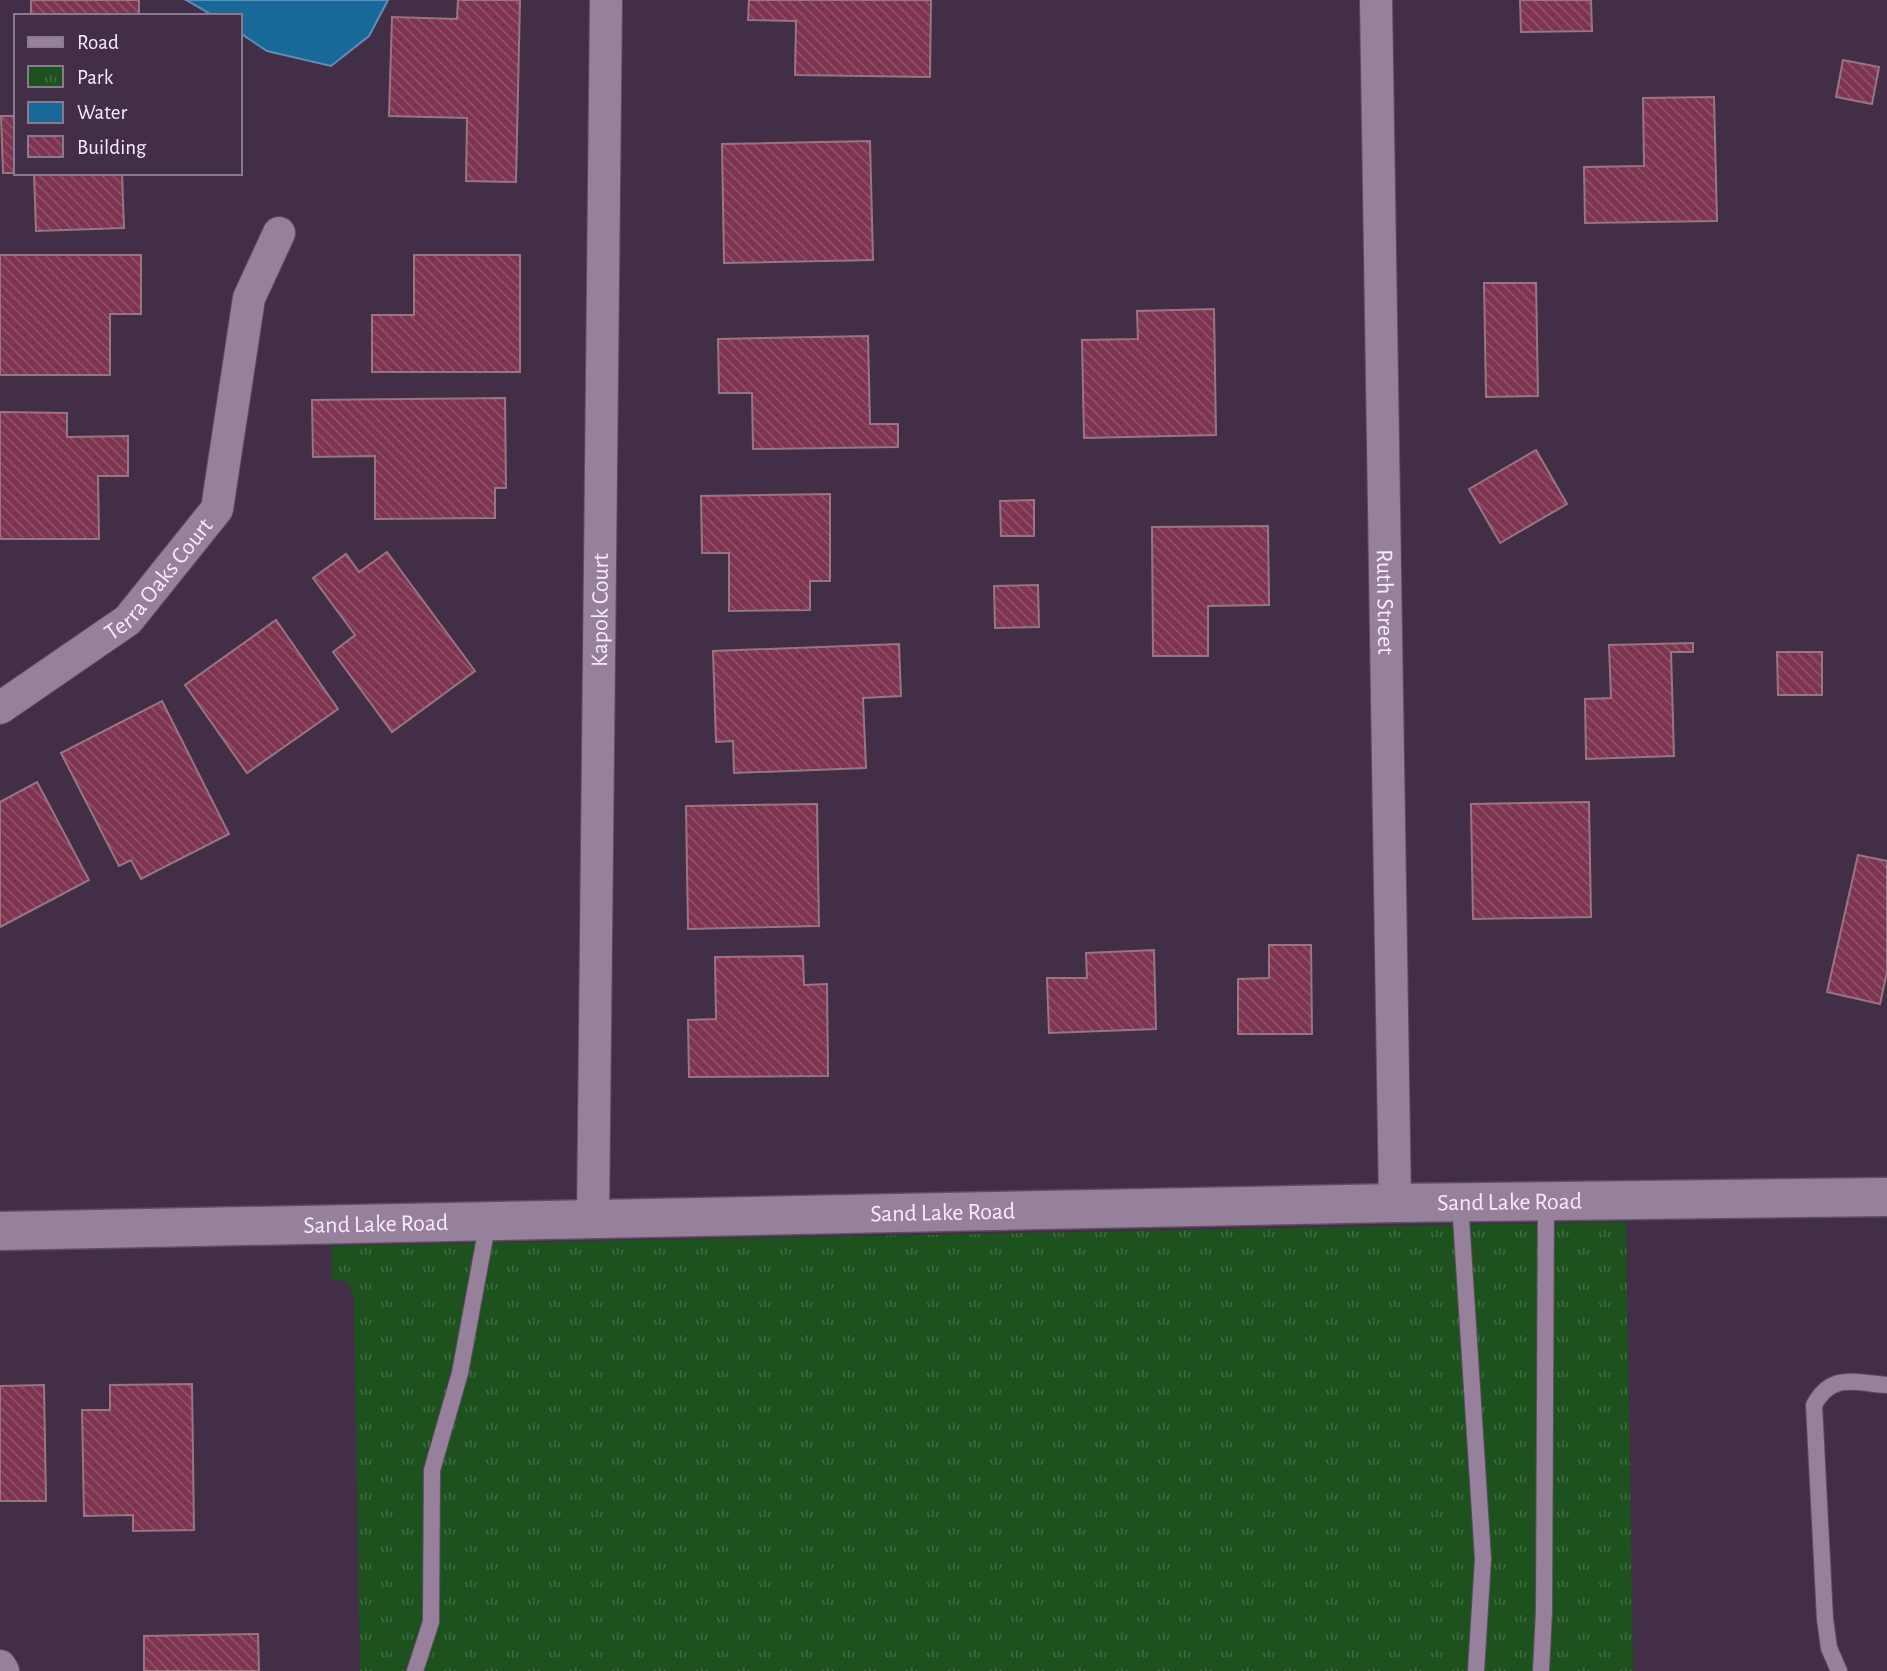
<svg xmlns="http://www.w3.org/2000/svg" width="1887" height="1671" font-family="'Alegreya Sans',sans-serif">
  <defs>
    <pattern id="park-tufts" width="24" height="20" patternUnits="userSpaceOnUse" patternTransform="scale(1.75)"><rect width="24" height="20" fill="#1d511d"/><path d="M3 7l-1-3M5 7V3M7 7l1-3M15 17l-1-3M17 17v-4M19 17l1-3" fill="none" stroke="#3f6a3f"/></pattern>
    <pattern id="building-back-hatch" width="6" height="6" patternUnits="userSpaceOnUse" patternTransform="scale(1.75)"><rect width="6" height="6" fill="#7e3451"/><path d="M-1 5l2 2M0 0l6 6M5-1l2 2" fill="none" stroke="#91526b"/></pattern>
  </defs>
  <rect width="100%" height="100%" fill="#422f47"/>
  <!-- park -->
  <path fill="url(#park-tufts)" d="M1626,1222l7,449h-1273l-6,-374 -7,-15 -16,-3 1,-33z"/>
  <!-- water -->
  <path fill="#19689a" stroke="#5c8fb7" stroke-width="2" d="M186,0h202l-19,36 -38,30 -64,-15 -27,-18v-17h-26z"/>
  <!-- building -->
  <g fill="url(#building-back-hatch)" stroke="#997581" stroke-width="2">
    <rect x="31" y="0" width="108" height="16"/>
    <path d="M458,0h62l-4,182 -50,-1 1,-63 -78,-2 3,-99 65,2z"/>
    <path d="M749,0h182l-1,77 -135,-2 1,-54 -48,-1z"/>
    <path d="M1520,0h71l1,31 -71,1z"/>
    <path d="M1843,60l36,7 -7,37 -36,-7z"/>
    <path d="M1714,97l3,124 -132,2 -1,-56 60,-1 -1,-68z"/>
    <path d="M1,116h15v57h-13z"/>
    <path d="M870,141l3,119 -149,3 -2,-119z"/>
    <path d="M34,173h88l2,55 -88,3z"/>
    <path d="M0,255h141v59h-31v61h-110z"/>
    <path d="M414,255h106v117h-148v-57h42z"/>
    <path d="M1484,283h52l2,113 -52,1z"/>
    <path d="M1214,309l2,126 -132,3 -2,-98 56,-1 -1,-28z"/>
    <path d="M868,336l2,88h28v23l-145,2 -1,-56h-33l-1,-54z"/>
    <path d="M505,398l1,90h-11v30l-120,1v-63l-62,1 -1,-57z"/>
    <path d="M0,412l67,1v24l61,-1v40h-30l1,63h-99z"/>
    <path d="M1536,450l31,54 -67,39 -31,-54z"/>
    <path d="M830,494v87h-20v29l-81,1v-58h-27l-1,-57z"/>
    <path d="M1034,500v36h-33l-1,-35z"/>
    <path d="M1268,526l1,79 -61,1v50h-55l-1,-129z"/>
    <path d="M387,552l88,119 -83,61 -59,-80 22,-17 -42,-57 33,-24 13,18z"/>
    <path d="M1038,585l1,42 -44,1 -1,-42z"/>
    <path d="M276,620l62,89 -91,64 -62,-88z"/>
    <path d="M1693,643v9h-22l3,104 -88,3 -1,-60 26,-1 -2,-53z"/>
    <path d="M899,644l2,52 -38,2 3,70 -132,5 -1,-32 -17,1 -3,-91z"/>
    <path d="M1777,652h45v43h-44z"/>
    <path d="M162,701l67,133 -88,45 -10,-19 -12,6 -58,-113z"/>
    <path d="M37,782l52,98 -89,47v-125z"/>
    <path d="M1589,802l2,115 -118,2 -2,-115z"/>
    <path d="M817,804l2,122 -131,3 -2,-123z"/>
    <path d="M1858,855l29,6v111l-7,32 -53,-12z"/>
    <path d="M1269,945h42l1,89h-74v-55l31,-1z"/>
    <path d="M1154,950l2,79 -107,4 -2,-55h40l-1,-25z"/>
    <path d="M803,956l1,29 23,-1 1,92 -139,1 -1,-57 28,-1 -1,-62z"/>
    <path d="M192,1384l2,146 -61,1v-16l-49,1 -2,-106h28v-25z"/>
    <path d="M44,1385l2,116h-46v-115z"/>
    <path d="M258,1634l1,37h-115v-35z"/>
  </g>
  <g fill="none" stroke-linecap="round" stroke-linejoin="round">
    <!-- service casing -->
    <g stroke="#5e4e62" stroke-width="18">
      <g id="service">
        <path d="M1460,1202l23,357 -7,112"/>
        <path d="M415,1671l16,-49 1,-152 28,-97 28,-152"/>
        <path d="M1541,1671l3,-60 2,-410"/>
        <path d="M1839,1671l-10,-23 -4,-29 -11,-214c18,-33 41,-22 73,-20"/>
      </g>
    </g>
    <!-- minor casing -->
    <g stroke="#5e4e62" stroke-width="34">
      <g id="minor">
        <path id="s1" d="M1376,0l19,1203"/>
        <path id="s2" d="M0,708l128,-88 89,-111 32,-211 30,-65"/>
        <path id="s3" d="M593,1219l13,-1219"/>
        <path d="M0,1666l3,5"/>
      </g>
    </g>
    <!-- tertiary casing -->
    <g stroke="#5e4e62" stroke-width="41">
      <g id="tertiary">
        <path id="s4" d="M0,1231l1395,-28 492,-6"/>
      </g>
    </g>
    <!-- service -->
    <use href="#service" stroke="#96809c" stroke-width="16"/>
    <!-- minor -->
    <use href="#minor" stroke="#96809c" stroke-width="32"/>
    <!-- tertiary -->
    <use href="#tertiary" stroke="#96809c" stroke-width="38"/>
  </g>
  <g text-anchor="middle" stroke-width="7" stroke-linejoin="round" paint-order="stroke">
    <!-- street labels -->
    <g font-size="24" fill="#f7ebfa" stroke="#422f47">
      <text dy="8" stroke="none"><textPath href="#s2" startOffset="206">Terra Oaks Court</textPath></text>
      <text dy="8" stroke="none"><textPath href="#s1" startOffset="602">Ruth Street</textPath></text>
      <text dy="8" stroke="none"><textPath href="#s3" startOffset="609">Kapok Court</textPath></text>
      <text dy="8" stroke="none"><textPath href="#s4" startOffset="1510">Sand Lake Road</textPath></text>
      <text dy="8" stroke="none"><textPath href="#s4" startOffset="943">Sand Lake Road</textPath></text>
      <text dy="8" stroke="none"><textPath href="#s4" startOffset="376">Sand Lake Road</textPath></text>
    </g>
  </g>
  <!-- legend -->
  <rect x="14" y="14" width="228" height="161" fill="#422f47" stroke="#8a7a8f" stroke-width="2"/>
  <rect x="28" y="37" width="35" height="10" fill="#96809c" stroke="#8a7a8f" stroke-width="2"/>
  <text x="77" y="49" font-size="21" fill="#f7ebfa">Road</text>
  <rect x="28" y="66" width="35" height="21" fill="url(#park-tufts)" stroke="#8a7a8f" stroke-width="2"/>
  <text x="77" y="84" font-size="21" fill="#f7ebfa">Park</text>
  <rect x="28" y="102" width="35" height="21" fill="#19689a" stroke="#8a7a8f" stroke-width="2"/>
  <text x="77" y="119" font-size="21" fill="#f7ebfa">Water</text>
  <rect x="28" y="136" width="35" height="21" fill="url(#building-back-hatch)" stroke="#8a7a8f" stroke-width="2"/>
  <text x="77" y="154" font-size="21" fill="#f7ebfa">Building</text>
</svg>
